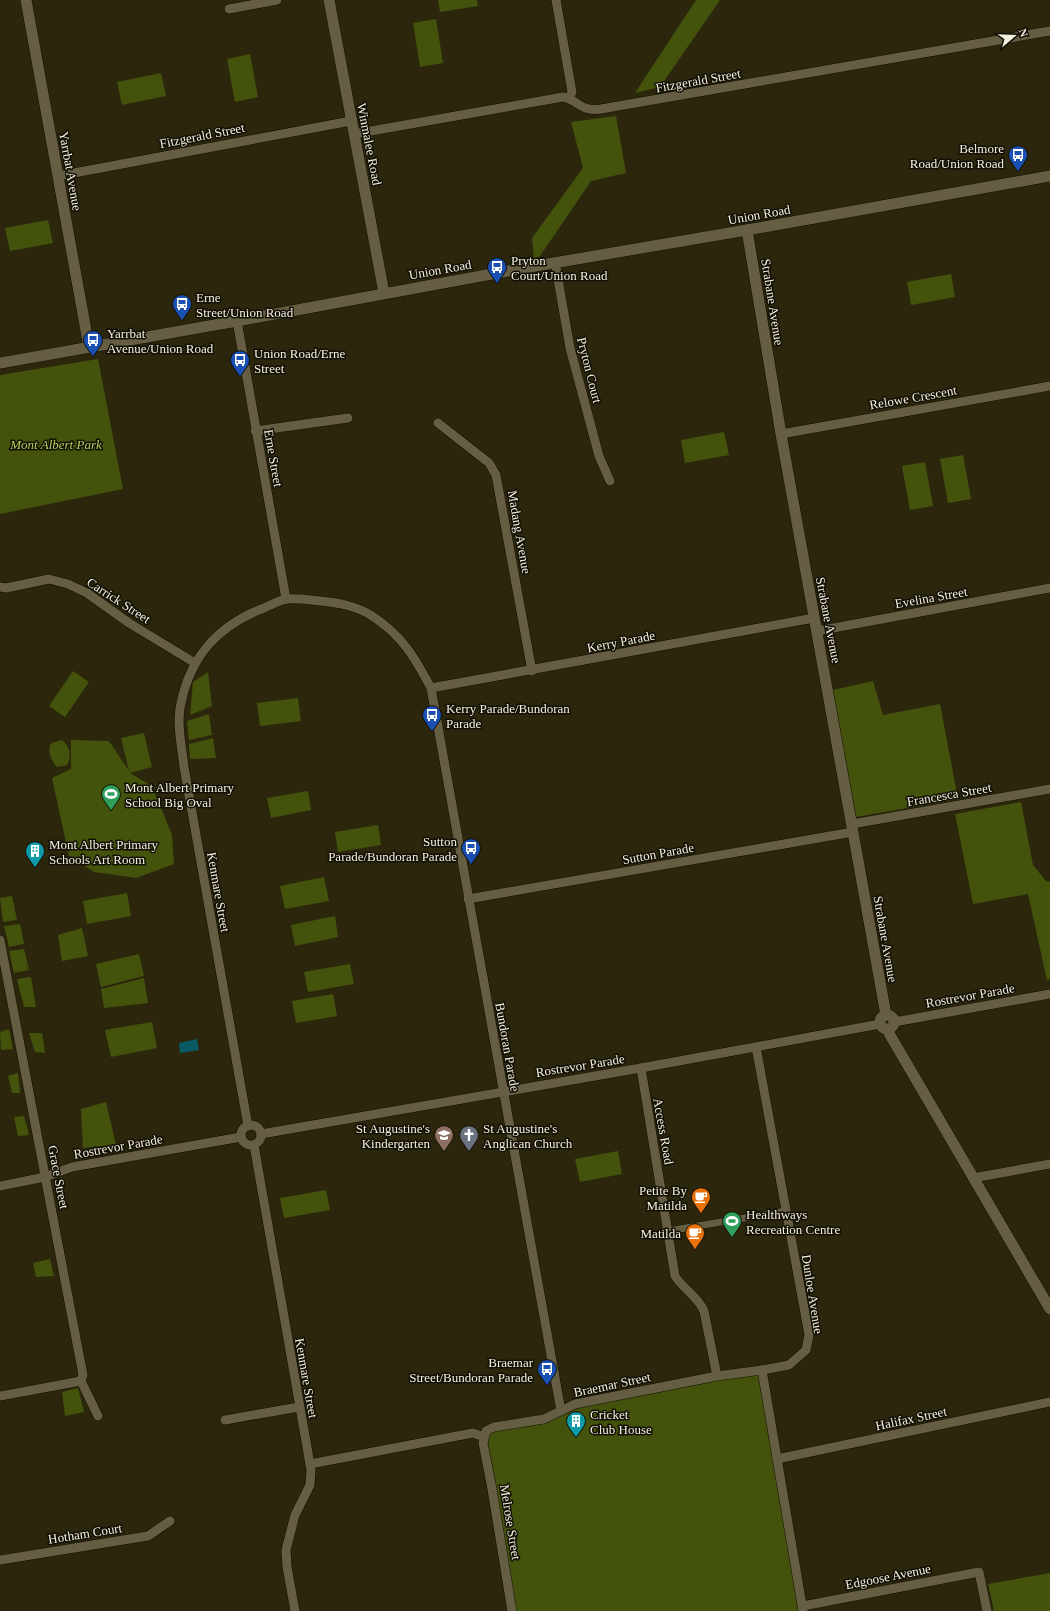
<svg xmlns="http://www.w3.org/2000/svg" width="1050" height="1611" font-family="Georgia,serif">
  <rect width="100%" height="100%" fill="#2c260c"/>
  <!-- green -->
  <g fill="#44530c">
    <path d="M438,0h39l1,6 -38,6z"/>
    <path d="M696,0h24l-60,87 -25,6z"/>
    <path d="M436,19l7,44 -23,4 -7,-44z"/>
    <path d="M250,54l8,43 -23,5 -8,-43z"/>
    <path d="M161,73l5,23 -44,9 -5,-23z"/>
    <path d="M616,116l10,57 -35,8 -51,75 -6,3 -2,-21 51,-70 -12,-46z"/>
    <path d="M48,220l5,23 -43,8 -5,-23z"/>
    <path d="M951,274l4,23 -44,8 -4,-23z"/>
    <path d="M98,359l25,130 -123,25v-139z"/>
    <path d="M724,432l5,23 -44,8 -4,-23z"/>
    <path d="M963,455l8,44 -23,4 -8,-44z"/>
    <path d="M925,462l8,44 -23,4 -8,-44z"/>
    <path d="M73,671l16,11 -24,35 -16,-11z"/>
    <path d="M208,672l4,34 -22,9 3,-33z"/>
    <path d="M873,681l10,34 57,-11 18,95 -102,18 -23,-127z"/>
    <path d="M298,698l3,23 -41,5 -3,-23z"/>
    <path d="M209,714l3,21 -23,5 -2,-19z"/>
    <path d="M144,733l8,34 -22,6 22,13 20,49 2,29 -38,14 -42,-6 -25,-16 -17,-78 19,-9v-29l38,1 20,30 -8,-33z"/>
    <path d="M213,738l3,20 -26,1 -1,-15z"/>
    <path d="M62,740c8,7 10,15 5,25l-10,2c-6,-6 -10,-16 -6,-24z"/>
    <path d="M308,791l3,19 -40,8 -4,-20z"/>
    <path d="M1021,802l12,63 13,16 4,1v97l-3,1 -19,-86 -55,10 -18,-90z"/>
    <path d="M378,825l3,20 -43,7 -3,-20z"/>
    <path d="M324,877l5,24 -44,8 -5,-23z"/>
    <path d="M127,893l4,23 -44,8 -4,-23z"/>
    <path d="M12,896l5,24 -14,2 -3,-24z"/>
    <path d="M335,916l3,21 -43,9 -4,-21z"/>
    <path d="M20,924l4,20 -15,3 -5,-21z"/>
    <path d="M82,928l6,28 -26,5 -4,-26z"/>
    <path d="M24,949l5,21 -15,3 -5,-22z"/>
    <path d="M139,954l5,22 -43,11 -5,-23z"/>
    <path d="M350,964l4,20 -46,8 -4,-20z"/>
    <path d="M31,977l5,30h-12l-7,-28z"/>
    <path d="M144,978l4,25 -44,5 -3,-19z"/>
    <path d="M333,994l4,22 -41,7 -4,-22z"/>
    <path d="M152,1022l5,26 -46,9 -6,-27z"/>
    <path d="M9,1029l4,20 -12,1 -1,-18z"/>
    <path d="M29,1033h13l3,20 -10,-1z"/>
    <path d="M18,1073l2,20h-8l-4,-17z"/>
    <path d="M106,1102l10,43 -33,3 -2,-39z"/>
    <path d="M24,1116l5,19 -11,1 -4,-19z"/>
    <path d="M618,1151l4,23 -42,8 -5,-23z"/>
    <path d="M326,1190l4,20 -46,8 -4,-20z"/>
    <path d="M50,1259l4,17 -18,1 -3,-14z"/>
    <path d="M762,1370l41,241h-290l-29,-174 2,-6 75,-20z"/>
    <path d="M78,1388l6,24 -19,4 -3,-24z"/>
    <path d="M1050,1573v38h-56l-6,-27z"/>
  </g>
  <!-- water -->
  <path fill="#0a5965" d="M197,1039l2,11 -19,3 -1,-10z"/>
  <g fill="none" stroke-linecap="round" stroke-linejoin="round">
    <!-- pedestrian casing -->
    <g stroke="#150e00" stroke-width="8">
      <path id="pedestrian" d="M668,1231l118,-20"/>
    </g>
    <!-- minor casing -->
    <g stroke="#150e00" stroke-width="10">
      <g id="minor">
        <path d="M556,0l16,92 -3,6"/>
        <path d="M229,9l48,-9"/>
        <path d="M354,134l209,-37c16,3 16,15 38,12l449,-78"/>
        <path d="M58,176l293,-55"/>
        <path d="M555,262l15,86 29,108 11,25"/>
        <path d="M237,321l49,278"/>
        <path d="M438,423l51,40 7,12 36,196"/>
        <path d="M255,431l93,-13"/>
        <path d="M781,434l269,-48"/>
        <path d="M0,587l6,1 43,-9 19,5 19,9 42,30 66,40"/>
        <path d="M817,631l233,-43"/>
        <path d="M431,688l383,-70"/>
        <path d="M852,824l198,-35"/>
        <path d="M468,899l385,-67"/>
        <path d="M0,940l83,435 -2,6 17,35"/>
        <path d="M894,1022l156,-28"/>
        <path d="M756,1047l53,288 -3,15 -17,15 -27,5 41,241"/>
        <path d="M641,1068l34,208c8,13 23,20 29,35l13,65"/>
        <circle cx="251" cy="1135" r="10"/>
        <path d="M248,1126l-64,-359c-2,-20 -8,-44 -3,-64 10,-48 38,-78 83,-95 7,-3 16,-8 23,-9 11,-1 23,1 34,2 18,2 36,5 51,15 30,19 43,42 59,72l130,723"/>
        <path d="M261,1134l380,-66 239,-44"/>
        <path d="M254,1145l57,325 -1,15 -15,30 -9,35 1,17 8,44"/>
        <path d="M973,1178l77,-14"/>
        <path d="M0,1186l45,-9 27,-10 169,-30"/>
        <path d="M0,1396l81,-15"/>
        <path d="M225,1420l74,-13"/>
        <path d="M777,1459l273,-57"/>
        <path d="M310,1464l163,-31 11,4"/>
        <path d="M0,1560l148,-24 22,-15"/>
        <path d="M803,1606l176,-34 8,39"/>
        <path d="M512,1611l-20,-122 -9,-46 3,-12 8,-4 50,-8 31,-15 142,-28 45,-6"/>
      </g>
    </g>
    <!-- tertiary casing -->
    <g stroke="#150e00" stroke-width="12">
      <g id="tertiary">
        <path d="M26,0l63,347"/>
        <path d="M329,0l55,293"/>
        <path d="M747,230l34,204 105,581"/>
        <circle cx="887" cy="1022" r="7"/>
        <path d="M888,1030l2,5 160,274"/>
      </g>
    </g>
    <!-- secondary casing -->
    <g stroke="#150e00" stroke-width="12">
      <path id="secondary" d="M0,363l237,-42 287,-53 223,-38 303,-54"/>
    </g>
    <!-- pedestrian -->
    <use href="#pedestrian" stroke="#655e43" stroke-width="7"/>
    <!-- minor -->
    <use href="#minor" stroke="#655e43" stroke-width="9"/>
    <!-- tertiary -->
    <use href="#tertiary" stroke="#655e43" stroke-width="11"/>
    <!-- secondary -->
    <use href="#secondary" stroke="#655e43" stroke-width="11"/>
  </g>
  <!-- icons -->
  <defs>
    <g id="bus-pin" transform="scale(1)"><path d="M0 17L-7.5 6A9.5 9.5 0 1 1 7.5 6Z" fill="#1a4fb4" stroke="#120f05"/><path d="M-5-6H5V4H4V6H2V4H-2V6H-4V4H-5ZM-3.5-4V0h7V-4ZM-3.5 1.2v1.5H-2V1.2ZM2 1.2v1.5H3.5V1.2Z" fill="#fff"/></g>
    <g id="stadium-pin" transform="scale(1)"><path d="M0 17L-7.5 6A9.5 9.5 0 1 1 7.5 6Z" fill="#2e9e5b" stroke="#120f05"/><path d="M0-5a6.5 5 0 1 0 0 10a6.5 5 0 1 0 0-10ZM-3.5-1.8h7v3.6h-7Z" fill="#fff"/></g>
    <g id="building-pin" transform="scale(1)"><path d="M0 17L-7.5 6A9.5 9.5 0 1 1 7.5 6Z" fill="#0f9aa8" stroke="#120f05"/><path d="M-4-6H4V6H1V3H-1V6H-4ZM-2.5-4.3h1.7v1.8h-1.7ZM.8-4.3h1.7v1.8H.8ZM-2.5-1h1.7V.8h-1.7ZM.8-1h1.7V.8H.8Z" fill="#fff"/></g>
    <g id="school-pin" transform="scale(1)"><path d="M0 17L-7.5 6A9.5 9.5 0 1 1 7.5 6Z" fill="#8d6e63" stroke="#120f05"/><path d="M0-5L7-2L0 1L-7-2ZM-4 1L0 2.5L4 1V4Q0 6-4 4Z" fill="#fff"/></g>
    <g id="church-pin" transform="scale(1)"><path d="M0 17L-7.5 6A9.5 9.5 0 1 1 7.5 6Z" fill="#6b7280" stroke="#120f05"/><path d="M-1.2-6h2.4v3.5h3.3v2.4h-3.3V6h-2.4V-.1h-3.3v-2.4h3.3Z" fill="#fff"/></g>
    <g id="cafe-pin" transform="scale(1)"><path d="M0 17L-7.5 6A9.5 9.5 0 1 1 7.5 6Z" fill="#e8710a" stroke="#120f05"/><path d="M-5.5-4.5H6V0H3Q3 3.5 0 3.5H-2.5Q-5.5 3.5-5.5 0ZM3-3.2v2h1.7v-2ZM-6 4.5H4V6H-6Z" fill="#fff"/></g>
  </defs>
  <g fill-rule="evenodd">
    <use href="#bus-pin" x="1018" y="155"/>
    <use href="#bus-pin" x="497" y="267"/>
    <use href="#bus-pin" x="182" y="304"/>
    <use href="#bus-pin" x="93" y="340"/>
    <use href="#bus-pin" x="240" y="360"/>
    <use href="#bus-pin" x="432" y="715"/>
    <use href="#stadium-pin" x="111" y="794"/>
    <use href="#bus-pin" x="471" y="848"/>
    <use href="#building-pin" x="35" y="851"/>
    <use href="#school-pin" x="444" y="1135"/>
    <use href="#church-pin" x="469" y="1135"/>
    <use href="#cafe-pin" x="701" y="1197"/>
    <use href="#stadium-pin" x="732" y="1221"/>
    <use href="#cafe-pin" x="695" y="1233"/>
    <use href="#bus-pin" x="547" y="1369"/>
    <use href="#building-pin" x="576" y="1421"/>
  </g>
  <g text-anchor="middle" stroke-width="3" stroke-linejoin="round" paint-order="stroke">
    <!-- street labels -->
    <g font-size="13" fill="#f4f0e0" stroke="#120f05">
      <text transform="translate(698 80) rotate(-10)" y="5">Fitzgerald Street</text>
      <text transform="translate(202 135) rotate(-11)" y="5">Fitzgerald Street</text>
      <text transform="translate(370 144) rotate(79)" y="5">Winmalee Road</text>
      <text transform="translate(71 171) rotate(80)" y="5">Yarrbat Avenue</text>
      <text transform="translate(759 214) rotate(-10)" y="5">Union Road</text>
      <text transform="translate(440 269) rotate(-10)" y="5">Union Road</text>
      <text transform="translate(773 302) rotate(81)" y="5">Strabane Avenue</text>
      <text transform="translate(590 370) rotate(76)" y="5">Pryton Court</text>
      <text transform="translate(913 397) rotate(-10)" y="5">Relowe Crescent</text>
      <text transform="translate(274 458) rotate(80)" y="5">Erne Street</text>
      <text transform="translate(520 532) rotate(80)" y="5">Madang Avenue</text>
      <text transform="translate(931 597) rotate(-10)" y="5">Evelina Street</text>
      <text transform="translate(119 600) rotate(33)" y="5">Carrick Street</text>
      <text transform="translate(829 620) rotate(79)" y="5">Strabane Avenue</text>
      <text transform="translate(621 641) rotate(-11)" y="5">Kerry Parade</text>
      <text transform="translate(949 794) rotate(-10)" y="5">Francesca Street</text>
      <text transform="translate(658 853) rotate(-10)" y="5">Sutton Parade</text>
      <text transform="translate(219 892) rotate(80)" y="5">Kenmare Street</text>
      <text transform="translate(886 939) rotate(80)" y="5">Strabane Avenue</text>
      <text transform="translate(970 995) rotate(-10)" y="5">Rostrevor Parade</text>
      <text transform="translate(508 1047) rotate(80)" y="5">Bundoran Parade</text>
      <text transform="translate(580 1065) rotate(-9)" y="5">Rostrevor Parade</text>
      <text transform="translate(664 1131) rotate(80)" y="5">Access Road</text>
      <text transform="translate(118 1146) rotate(-10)" y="5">Rostrevor Parade</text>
      <text transform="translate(59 1177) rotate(79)" y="5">Grace Street</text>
      <text transform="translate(813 1294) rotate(81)" y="5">Dunloe Avenue</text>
      <text transform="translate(307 1378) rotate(80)" y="5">Kenmare Street</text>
      <text transform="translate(612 1384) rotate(-12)" y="5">Braemar Street</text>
      <text transform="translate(911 1418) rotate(-12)" y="5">Halifax Street</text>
      <text transform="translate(511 1522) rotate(81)" y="5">Melrose Street</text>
      <text transform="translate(85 1533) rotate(-9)" y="5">Hotham Court</text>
      <text transform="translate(888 1576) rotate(-11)" y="5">Edgoose Avenue</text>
    </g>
    <!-- poi labels -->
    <g font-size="13" fill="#f4f0e0" stroke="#120f05" text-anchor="start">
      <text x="1004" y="153" text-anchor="end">Belmore<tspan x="1004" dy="15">Road/Union Road</tspan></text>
      <text x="511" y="265">Pryton<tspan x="511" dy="15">Court/Union Road</tspan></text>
      <text x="196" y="302">Erne<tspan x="196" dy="15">Street/Union Road</tspan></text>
      <text x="107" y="338">Yarrbat<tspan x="107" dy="15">Avenue/Union Road</tspan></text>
      <text x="254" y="358">Union Road/Erne<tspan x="254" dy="15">Street</tspan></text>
      <text x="446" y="713">Kerry Parade/Bundoran<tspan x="446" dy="15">Parade</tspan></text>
      <text x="125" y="792">Mont Albert Primary<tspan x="125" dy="15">School Big Oval</tspan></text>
      <text x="457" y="846" text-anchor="end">Sutton<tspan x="457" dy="15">Parade/Bundoran Parade</tspan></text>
      <text x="49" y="849">Mont Albert Primary<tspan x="49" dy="15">Schools Art Room</tspan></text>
      <text x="430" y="1133" text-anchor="end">St Augustine's<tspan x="430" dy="15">Kindergarten</tspan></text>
      <text x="483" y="1133">St Augustine's<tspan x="483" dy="15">Anglican Church</tspan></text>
      <text x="687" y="1195" text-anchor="end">Petite By<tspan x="687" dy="15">Matilda</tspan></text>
      <text x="746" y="1219">Healthways<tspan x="746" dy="15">Recreation Centre</tspan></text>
      <text x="681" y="1238" text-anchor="end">Matilda</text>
      <text x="533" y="1367" text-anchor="end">Braemar<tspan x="533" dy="15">Street/Bundoran Parade</tspan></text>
      <text x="590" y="1419">Cricket<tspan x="590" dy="15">Club House</tspan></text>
    </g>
    <!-- park labels -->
    <g font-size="13" font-style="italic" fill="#b5d25c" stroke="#120f05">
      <text x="56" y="449">Mont Albert Park</text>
    </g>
  </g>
  <!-- north arrow -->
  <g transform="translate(1014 36) rotate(71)" stroke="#120f05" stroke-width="3" paint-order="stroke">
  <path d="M0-3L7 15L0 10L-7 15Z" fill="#f4f0e0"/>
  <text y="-6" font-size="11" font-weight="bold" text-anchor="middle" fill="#f4f0e0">N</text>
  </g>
</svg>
